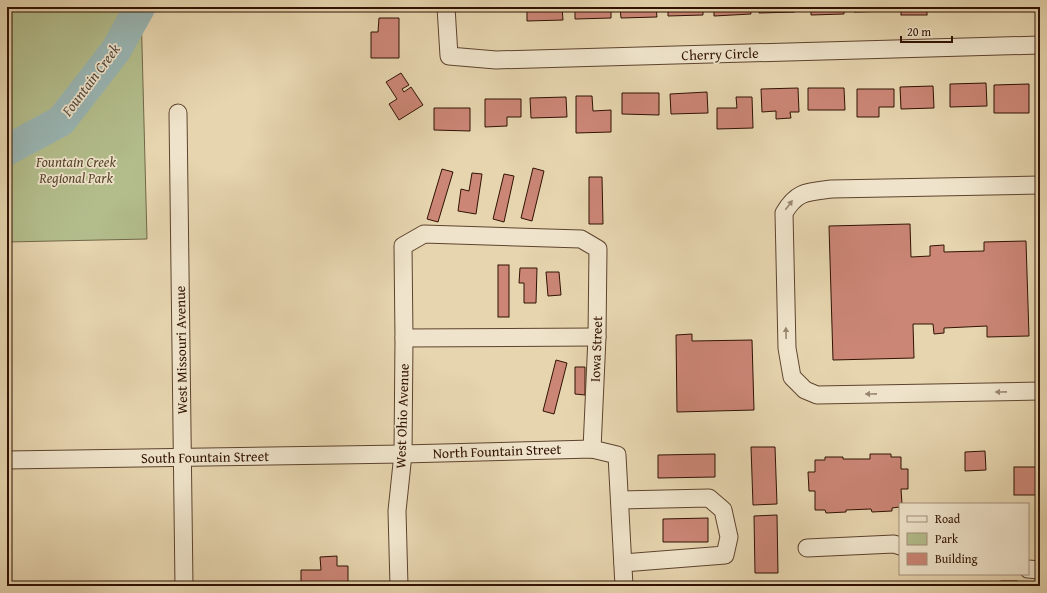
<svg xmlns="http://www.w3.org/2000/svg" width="1047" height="593" font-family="'Gentium Book Plus',serif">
  <rect width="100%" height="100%" fill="#e6d5af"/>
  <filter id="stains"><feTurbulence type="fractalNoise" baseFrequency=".005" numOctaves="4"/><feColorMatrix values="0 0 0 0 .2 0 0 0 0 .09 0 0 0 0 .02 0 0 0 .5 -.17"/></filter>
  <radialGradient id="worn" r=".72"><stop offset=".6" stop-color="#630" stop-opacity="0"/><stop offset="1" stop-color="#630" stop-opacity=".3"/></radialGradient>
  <!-- green -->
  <path fill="#b3bd8c" stroke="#726848" d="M7,7h134l6,232 -140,3z"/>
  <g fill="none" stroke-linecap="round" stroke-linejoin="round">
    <!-- river -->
    <path stroke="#99b6b4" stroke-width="31" d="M7,150l54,-29 55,-71 24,-43"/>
  </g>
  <!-- building -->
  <g fill="#cb8676" stroke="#311203">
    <path d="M527,7h35l1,13 -36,1z"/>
    <path d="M575,7h36v11l-36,1z"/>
    <path d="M620,7h36l1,10 -36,1z"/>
    <path d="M668,7h35v8l-35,1z"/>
    <path d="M714,7h36l1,7 -37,2z"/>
    <path d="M759,7h35l1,5 -36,1z"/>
    <path d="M811,7h33v7l-33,1z"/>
    <path d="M854,7h36v4l-36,1z"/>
    <rect x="901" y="7" width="26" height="8"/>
    <rect x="949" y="7" width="33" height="2"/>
    <path d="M379,18h20v40h-28v-26h7z"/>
    <path d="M401,73l8,12 -7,4 2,3 7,-5 12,18 -24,15 -10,-16 8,-5 -11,-17z"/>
    <path d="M986,83l1,23 -37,1v-23z"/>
    <path d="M1029,84v29h-35v-28z"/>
    <path d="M933,86l1,22 -33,1 -1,-22z"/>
    <path d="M798,88l1,24h-9l1,6 -15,1v-8l-14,1 -1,-23z"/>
    <path d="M808,88h36l1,22h-37z"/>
    <path d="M857,89h37v18h-15v10h-22z"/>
    <path d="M707,92l1,21 -37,1 -1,-20z"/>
    <path d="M622,93h37v22l-37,-1z"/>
    <path d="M576,96h16l1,15 18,-1v22l-35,1z"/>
    <path d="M566,97l1,20 -36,1 -1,-20z"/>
    <path d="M736,97h16l1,31 -36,1v-21h20z"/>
    <path d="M485,99h36v18h-14v9l-22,1z"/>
    <path d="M434,108h36v23l-36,-1z"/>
    <path d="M533,168l11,3 -12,50 -11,-3z"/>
    <path d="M442,169l11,3 -15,50 -11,-3z"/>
    <path d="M472,173l10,1 -6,40 -18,-3 3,-22 8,2z"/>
    <path d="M504,174l10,2 -10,46 -11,-3z"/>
    <path d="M589,177h13l1,47h-14z"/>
    <path d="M910,224l1,33 19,-1v-10l14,-1v7l40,-1v-9l42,-1 3,95 -42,1v-11l-43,2v5l-10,1 -1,-10h-20l1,34 -81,2 -4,-134z"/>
    <rect x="498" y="265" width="11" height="52"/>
    <path d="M520,268h17l-1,35h-12v-20h-5z"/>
    <path d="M546,272h13l2,23 -13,1z"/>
    <path d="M692,334v7l60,-1 2,70 -77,2 -1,-77z"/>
    <path d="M556,360l11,3 -13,51 -11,-3z"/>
    <path d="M575,367h10v28l-10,-1z"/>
    <path d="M751,447h24l2,57 -24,1z"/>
    <path d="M985,451l1,19 -21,1v-19z"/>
    <path d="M715,454v23l-57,1v-23z"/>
    <path d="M870,454h21v3h10v12h7v20h-7l1,15h-2v3l-8,1v3l-20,1 -1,-3 -25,1v2l-20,1 -1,-3h-10v-19h-6l-1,-19h7v-12h10v-3h18v2h27z"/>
    <rect x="1014" y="467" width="26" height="28"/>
    <path d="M777,515l1,58h-23l-1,-57z"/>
    <path d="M708,518v24h-45v-23z"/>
    <path d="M337,556v10h11v20h-47v-16h20l-1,-13z"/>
    <rect x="1001" y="581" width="16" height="5"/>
  </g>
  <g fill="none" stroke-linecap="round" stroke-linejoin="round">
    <!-- minor casing -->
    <g stroke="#5e432e" stroke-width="19">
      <g id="minor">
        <path d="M446,7l3,49 47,4 544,-15"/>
        <path d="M178,113l6,473"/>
        <path d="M1040,185l-208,4c-25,3 -35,2 -48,24l3,135 5,29 13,13 12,5 223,-4"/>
        <path d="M404,338l193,-1"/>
        <path d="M7,460l396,-6 189,-5 25,6 7,131"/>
        <path d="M620,500l89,-2 14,12 6,27 -4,18 -102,8"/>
        <path d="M807,548l87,-4 6,2"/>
        <path d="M1028,569l12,1"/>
        <path d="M399,586l-2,-75 6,-57 1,-116 -1,-92 21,-12 157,5 17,10 -1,88 -5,112"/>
      </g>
    </g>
    <!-- minor -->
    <use href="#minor" stroke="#efe4cb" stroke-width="17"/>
  </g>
  <!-- one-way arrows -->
  <defs><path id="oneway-solid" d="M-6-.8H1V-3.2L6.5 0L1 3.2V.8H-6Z"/></defs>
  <g fill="#9a8671">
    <use href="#oneway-solid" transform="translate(789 205) rotate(-53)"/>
    <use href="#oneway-solid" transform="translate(786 333) rotate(-91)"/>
    <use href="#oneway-solid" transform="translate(1001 392) rotate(179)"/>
    <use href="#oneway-solid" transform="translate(871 394) rotate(179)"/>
  </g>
  <g text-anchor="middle" stroke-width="3.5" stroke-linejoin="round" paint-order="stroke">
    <!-- street labels -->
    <g font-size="14" fill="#311203" stroke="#efe4cb">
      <text transform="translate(720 54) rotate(-2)" y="5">Cherry Circle</text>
      <text transform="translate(596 349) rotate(-88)" y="5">Iowa Street</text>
      <text transform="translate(181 350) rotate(-91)" y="5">West Missouri Avenue</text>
      <text transform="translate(402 416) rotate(-88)" y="5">West Ohio Avenue</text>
      <text transform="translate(497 451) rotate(-2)" y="5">North Fountain Street</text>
      <text transform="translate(205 457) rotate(-1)" y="5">South Fountain Street</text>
    </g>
    <!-- park labels -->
    <g font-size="14" font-style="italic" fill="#58452c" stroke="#efe4cb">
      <text x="76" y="167">Fountain Creek<tspan x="76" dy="16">Regional Park</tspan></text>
    </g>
    <!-- water labels -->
    <g font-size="15" font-style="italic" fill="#554b41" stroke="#efe4cb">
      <text transform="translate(91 80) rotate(-53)" y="5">Fountain Creek</text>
    </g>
  </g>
  <!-- margin -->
  <rect width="1047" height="593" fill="none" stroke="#e6d5af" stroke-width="24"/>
  <rect x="8" y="8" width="1031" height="577" fill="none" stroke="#311203" stroke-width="2"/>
  <rect x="12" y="12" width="1023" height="569" fill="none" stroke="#311203"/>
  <!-- legend -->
  <rect x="899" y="503" width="130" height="72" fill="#efe4cb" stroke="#a3907b"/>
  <rect x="907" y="516" width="20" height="6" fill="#efe4cb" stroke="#a3907b"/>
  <text x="935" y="523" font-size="12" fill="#311203">Road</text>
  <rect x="907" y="533" width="20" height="12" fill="#b3bd8c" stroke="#a3907b"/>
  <text x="935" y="543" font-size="12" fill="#311203">Park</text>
  <rect x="907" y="553" width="20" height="12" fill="#cb8676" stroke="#a3907b"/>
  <text x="935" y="563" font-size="12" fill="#311203">Building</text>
  <!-- scale -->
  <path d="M901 36v6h51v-6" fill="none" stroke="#311203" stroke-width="2"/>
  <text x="907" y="36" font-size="12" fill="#311203" stroke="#efe4cb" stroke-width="3" paint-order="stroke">20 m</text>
  <rect width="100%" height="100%" filter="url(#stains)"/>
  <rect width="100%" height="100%" fill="url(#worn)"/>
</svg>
